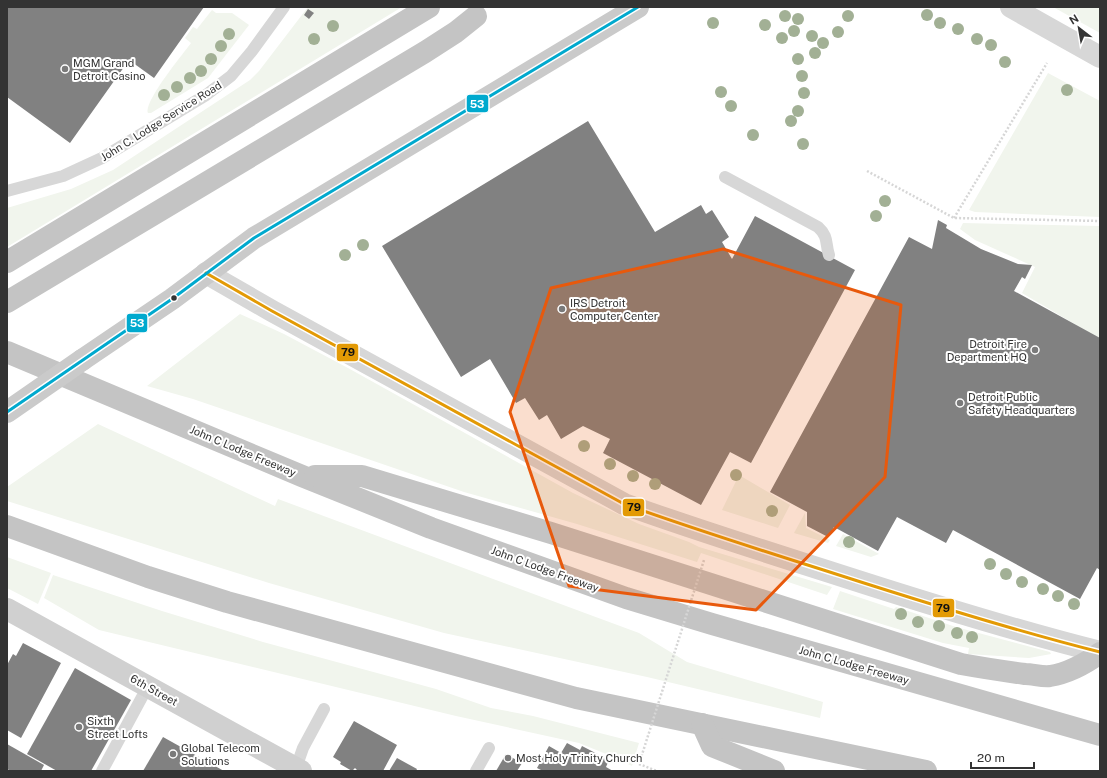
<svg xmlns="http://www.w3.org/2000/svg" width="1107" height="778" font-family="'Public Sans',sans-serif">
  <rect width="100%" height="100%" fill="#fff"/>
  <!-- green -->
  <g fill="#f1f5ed">
    <path d="M308,7h94l-395,240v-39l64,-19 42,-19 137,-90 9,-9z"/>
    <path d="M1053,7h47v26z"/>
    <path d="M212,10l4,3h16l17,12 -41,53 -57,35h-3c-4,-12 35,-59 43,-70l-6,-5 8,-11 4,2z"/>
    <path d="M1048,73l52,28v116l-125,-5 -6,-2z"/>
    <path d="M963,223l137,3v113l-78,-46 13,-26 -60,-27 -15,-11z"/>
    <path d="M240,314l44,20 64,34 225,125 66,31 50,18 10,5 133,40 -5,8 -126,-42 -4,9 -120,-38 -113,-32 -271,-93 -46,-13z"/>
    <path d="M98,424l177,82 3,-7 315,117 46,17 48,29 136,40 -3,16 -173,-41 -203,-44 -175,-50 -262,-82v-14z"/>
    <path d="M739,475l51,30 -12,23 -56,-18z"/>
    <path d="M805,513l1,15 24,12 -2,3 -34,-10z"/>
    <path d="M843,534l36,20 -8,3 -35,-11z"/>
    <path d="M7,557l44,16 -13,31 -31,-16z"/>
    <path d="M53,575l109,36 101,31 173,47 55,19 42,8 106,27 -7,23 -21,-10 -32,-13 -123,-27 -357,-86 -55,-32z"/>
    <path d="M840,591l54,18 2,-2 60,20 94,25 1,2 -22,4 -61,-4 1,-6 -26,-5 -110,-34z"/>
  </g>
  <!-- building -->
  <g fill="#818181">
    <path d="M7,7h197l-50,71 -25,-18 -59,83 -63,-46z"/>
    <path d="M308,9l6,4 -5,6 -5,-4z"/>
    <path d="M588,121l67,111 46,-27 5,9 6,-4 17,27 -7,5 10,17 23,-43 100,54 -104,193 -21,-11 -29,53 -98,-52 7,-14 -27,-13 -22,13 -14,-24 -8,5 -14,-22 -9,5 -26,-44 -29,18 -79,-131z"/>
    <path d="M938,220l9,5 -1,3 35,21 37,15 14,1 -7,14 -3,-2 -8,14 86,47v232l-3,-2 -17,31 -127,-69 -7,13 -49,-26 -19,34 -44,-24 -6,10 -21,-11v-14l-37,-20 139,-255 23,12z"/>
    <path d="M23,643l38,20 -40,75 -14,-8v-65l6,-11 3,2z"/>
    <path d="M75,668l56,32 -40,71h-34l-30,-17z"/>
    <path d="M354,721l43,24 -14,26h-25l-3,-3 -3,3 -12,-7 1,-2 -8,-5z"/>
    <path d="M163,737l61,34h-81z"/>
    <path d="M567,743l13,7 2,-4 27,14 -3,7 7,4h-70l-6,-3 12,-22 12,7z"/>
    <path d="M7,744l37,21 -3,6h-30l-4,-2z"/>
    <path d="M506,754l16,9 -5,8h-21z"/>
    <path d="M397,758l20,11 -1,2h-27z"/>
  </g>
  <g fill="none" stroke-linecap="round" stroke-linejoin="round">
    <!-- path -->
    <g stroke="#d6d6d6" stroke-width="2.5" stroke-dasharray="2 2" stroke-linecap="butt">
      <path d="M867,171l87,47 146,3"/>
      <path d="M954,218l93,-155"/>
      <path d="M639,764l18,7"/>
    </g>
    <!-- lane -->
    <g stroke="#d7d7d7" stroke-width="12">
      <path d="M725,177l93,50c11,10 7,16 11,28"/>
      <path d="M7,191l56,-15 39,-18 104,-63 25,-19 21,-25 32,-44"/>
      <path d="M296,768l7,-20 21,-39"/>
      <path d="M102,771l46,-85"/>
      <path d="M476,771l13,-23"/>
    </g>
    <!-- street -->
    <g stroke="#d7d7d7" stroke-width="22">
      <path d="M1011,7l89,50"/>
      <path d="M206,273l66,38 352,193c72,26 143,48 215,71 87,28 173,55 261,77"/>
    </g>
    <!-- secondary -->
    <path stroke="#d0d0d0" stroke-width="22" d="M7,609l294,162"/>
    <!-- primary -->
    <path stroke="#cacaca" stroke-width="22" d="M82,360l90,-61 82,-61 384,-231"/>
    <!-- highway -->
    <g stroke="#c4c4c4" stroke-width="22">
      <path d="M7,262l422,-255"/>
      <path d="M7,302l418,-250 31,-20 20,-16"/>
      <path d="M7,352l295,124 129,52 195,70 86,26 388,111"/>
      <path d="M315,476h47l189,57 410,131c22,4 42,7 64,10 8,0 17,3 25,2 19,-3 35,-12 50,-23"/>
      <path d="M7,526l141,51 79,25 349,96 350,73"/>
      <path d="M702,724l10,22 62,25"/>
    </g>
    <!-- path-bridge -->
    <path stroke="#d6d6d6" stroke-width="2.5" stroke-dasharray="2 2" stroke-linecap="butt" d="M639,764l65,-204"/>
    <!-- primary-bridge -->
    <path stroke="#cacaca" stroke-width="22" d="M7,412l75,-52"/>
    <!-- bus-1 casing -->
    <g stroke="#fff" stroke-width="6">
      <path id="bus-1" d="M206,273l66,38 352,193c72,26 143,48 215,71 87,28 173,55 261,77"/>
    </g>
    <!-- bus-2 casing -->
    <g stroke="#fff" stroke-width="6">
      <path id="bus-2" d="M7,412l165,-113 82,-61 384,-231"/>
    </g>
    <!-- bus-1 -->
    <use href="#bus-1" stroke="#e39a05" stroke-width="3"/>
    <!-- bus-2 -->
    <use href="#bus-2" stroke="#00a9ce" stroke-width="3"/>
  </g>
  <!-- trees -->
  <g fill="#a2b095">
    <circle cx="927" cy="15" r="6"/>
    <circle cx="785" cy="16" r="6"/>
    <circle cx="848" cy="16" r="6"/>
    <circle cx="798" cy="19" r="6"/>
    <circle cx="713" cy="23" r="6"/>
    <circle cx="940" cy="23" r="6"/>
    <circle cx="765" cy="25" r="6"/>
    <circle cx="333" cy="26" r="6"/>
    <circle cx="958" cy="29" r="6"/>
    <circle cx="794" cy="31" r="6"/>
    <circle cx="838" cy="32" r="6"/>
    <circle cx="229" cy="34" r="6"/>
    <circle cx="812" cy="36" r="6"/>
    <circle cx="782" cy="38" r="6"/>
    <circle cx="314" cy="39" r="6"/>
    <circle cx="977" cy="39" r="6"/>
    <circle cx="823" cy="43" r="6"/>
    <circle cx="991" cy="45" r="6"/>
    <circle cx="221" cy="46" r="6"/>
    <circle cx="815" cy="53" r="6"/>
    <circle cx="211" cy="59" r="6"/>
    <circle cx="798" cy="59" r="6"/>
    <circle cx="1005" cy="62" r="6"/>
    <circle cx="201" cy="71" r="6"/>
    <circle cx="802" cy="76" r="6"/>
    <circle cx="190" cy="78" r="6"/>
    <circle cx="177" cy="87" r="6"/>
    <circle cx="1067" cy="90" r="6"/>
    <circle cx="721" cy="92" r="6"/>
    <circle cx="804" cy="93" r="6"/>
    <circle cx="164" cy="95" r="6"/>
    <circle cx="731" cy="106" r="6"/>
    <circle cx="798" cy="111" r="6"/>
    <circle cx="791" cy="121" r="6"/>
    <circle cx="753" cy="135" r="6"/>
    <circle cx="803" cy="144" r="6"/>
    <circle cx="885" cy="201" r="6"/>
    <circle cx="876" cy="216" r="6"/>
    <circle cx="363" cy="245" r="6"/>
    <circle cx="345" cy="255" r="6"/>
    <circle cx="584" cy="446" r="6"/>
    <circle cx="610" cy="464" r="6"/>
    <circle cx="736" cy="475" r="6"/>
    <circle cx="633" cy="476" r="6"/>
    <circle cx="655" cy="484" r="6"/>
    <circle cx="772" cy="511" r="6"/>
    <circle cx="849" cy="542" r="6"/>
    <circle cx="990" cy="564" r="6"/>
    <circle cx="1006" cy="574" r="6"/>
    <circle cx="1022" cy="582" r="6"/>
    <circle cx="1043" cy="589" r="6"/>
    <circle cx="1058" cy="596" r="6"/>
    <circle cx="1074" cy="604" r="6"/>
    <circle cx="901" cy="614" r="6"/>
    <circle cx="918" cy="622" r="6"/>
    <circle cx="939" cy="626" r="6"/>
    <circle cx="957" cy="633" r="6"/>
    <circle cx="972" cy="637" r="6"/>
  </g>
  <!-- marked area -->
  <path fill="#e8590c" fill-opacity="0.2" stroke="#e8590c" stroke-width="3" stroke-linejoin="round" d="M723,249l178,56 -16,172 -129,133 -187,-24 -59,-174 41,-124z"/>
  <!-- markers -->
  <g fill="#7a7a7a" stroke="#fff" stroke-width="1.5">
    <circle cx="65" cy="69" r="4"/>
    <circle cx="562" cy="309" r="4"/>
    <circle cx="1035" cy="350" r="4"/>
    <circle cx="960" cy="403" r="4"/>
    <circle cx="79" cy="727" r="4"/>
    <circle cx="173" cy="754" r="4"/>
    <circle cx="508" cy="758" r="4"/>
  </g>
  <circle fill="#333" stroke="#fff" stroke-width="1.5" cx="174" cy="298" r="3.5"/>
  <g text-anchor="middle" stroke-width="4" stroke-linejoin="round" paint-order="stroke">
    <!-- poi labels -->
    <g font-size="11" fill="#333" stroke="#fff" text-anchor="start">
      <text x="73" y="67">MGM Grand<tspan x="73" dy="13">Detroit Casino</tspan></text>
      <text x="570" y="307">IRS Detroit<tspan x="570" dy="13">Computer Center</tspan></text>
      <text x="1027" y="348" text-anchor="end">Detroit Fire<tspan x="1027" dy="13">Department HQ</tspan></text>
      <text x="968" y="401">Detroit Public<tspan x="968" dy="13">Safety Headquarters</tspan></text>
      <text x="87" y="725">Sixth<tspan x="87" dy="13">Street Lofts</tspan></text>
      <text x="181" y="752">Global Telecom<tspan x="181" dy="13">Solutions</tspan></text>
      <text x="516" y="762">Most Holy Trinity Church</text>
    </g>
    <!-- street labels -->
    <g font-size="11" fill="#333" stroke="#fff">
      <text transform="translate(161 121) rotate(-32)" y="4">John C. Lodge Service Road</text>
      <text transform="translate(243 451) rotate(23)" y="4">John C Lodge Freeway</text>
      <text transform="translate(545 569) rotate(20)" y="4">John C Lodge Freeway</text>
      <text transform="translate(854 665) rotate(16)" y="4">John C Lodge Freeway</text>
      <text transform="translate(154 690) rotate(29)" y="4">6th Street</text>
    </g>
  </g>
  <g stroke="#fff" stroke-width="1.5">
    <rect x="466" y="94" width="23" height="19" rx="4" fill="#00a9ce"/>
    <rect x="126" y="313" width="22" height="20" rx="4" fill="#00a9ce"/>
    <rect x="336" y="343" width="23" height="19" rx="4" fill="#e39a05"/>
    <rect x="622" y="498" width="23" height="19" rx="4" fill="#e39a05"/>
    <rect x="932" y="598" width="23" height="20" rx="4" fill="#e39a05"/>
  </g>
  <g font-size="11" text-anchor="middle" font-weight="bold" fill="#fff">
    <text x="477" y="108">53</text>
    <text x="137" y="327">53</text>
  </g>
  <g font-size="11" text-anchor="middle" font-weight="bold" fill="#111">
    <text x="348" y="356">79</text>
    <text x="634" y="511">79</text>
    <text x="943" y="612">79</text>
  </g>
  <!-- border -->
  <rect width="1107" height="778" fill="none" stroke="#333333" stroke-width="16"/>
  <!-- north arrow -->
  <g transform="translate(1079 28) rotate(329)" stroke="#ffffff" stroke-width="3" paint-order="stroke">
  <path d="M0-3L7 15L0 10L-7 15Z" fill="#333333"/>
  <text y="-6" font-size="11" font-weight="bold" text-anchor="middle" fill="#333333">N</text>
  </g>
  <!-- scale -->
  <path d="M971 762v6h63v-6" fill="none" stroke="#333333" stroke-width="2"/>
  <text x="977" y="762" font-size="12" fill="#333333" stroke="#ffffff" stroke-width="3" paint-order="stroke">20 m</text>
</svg>
